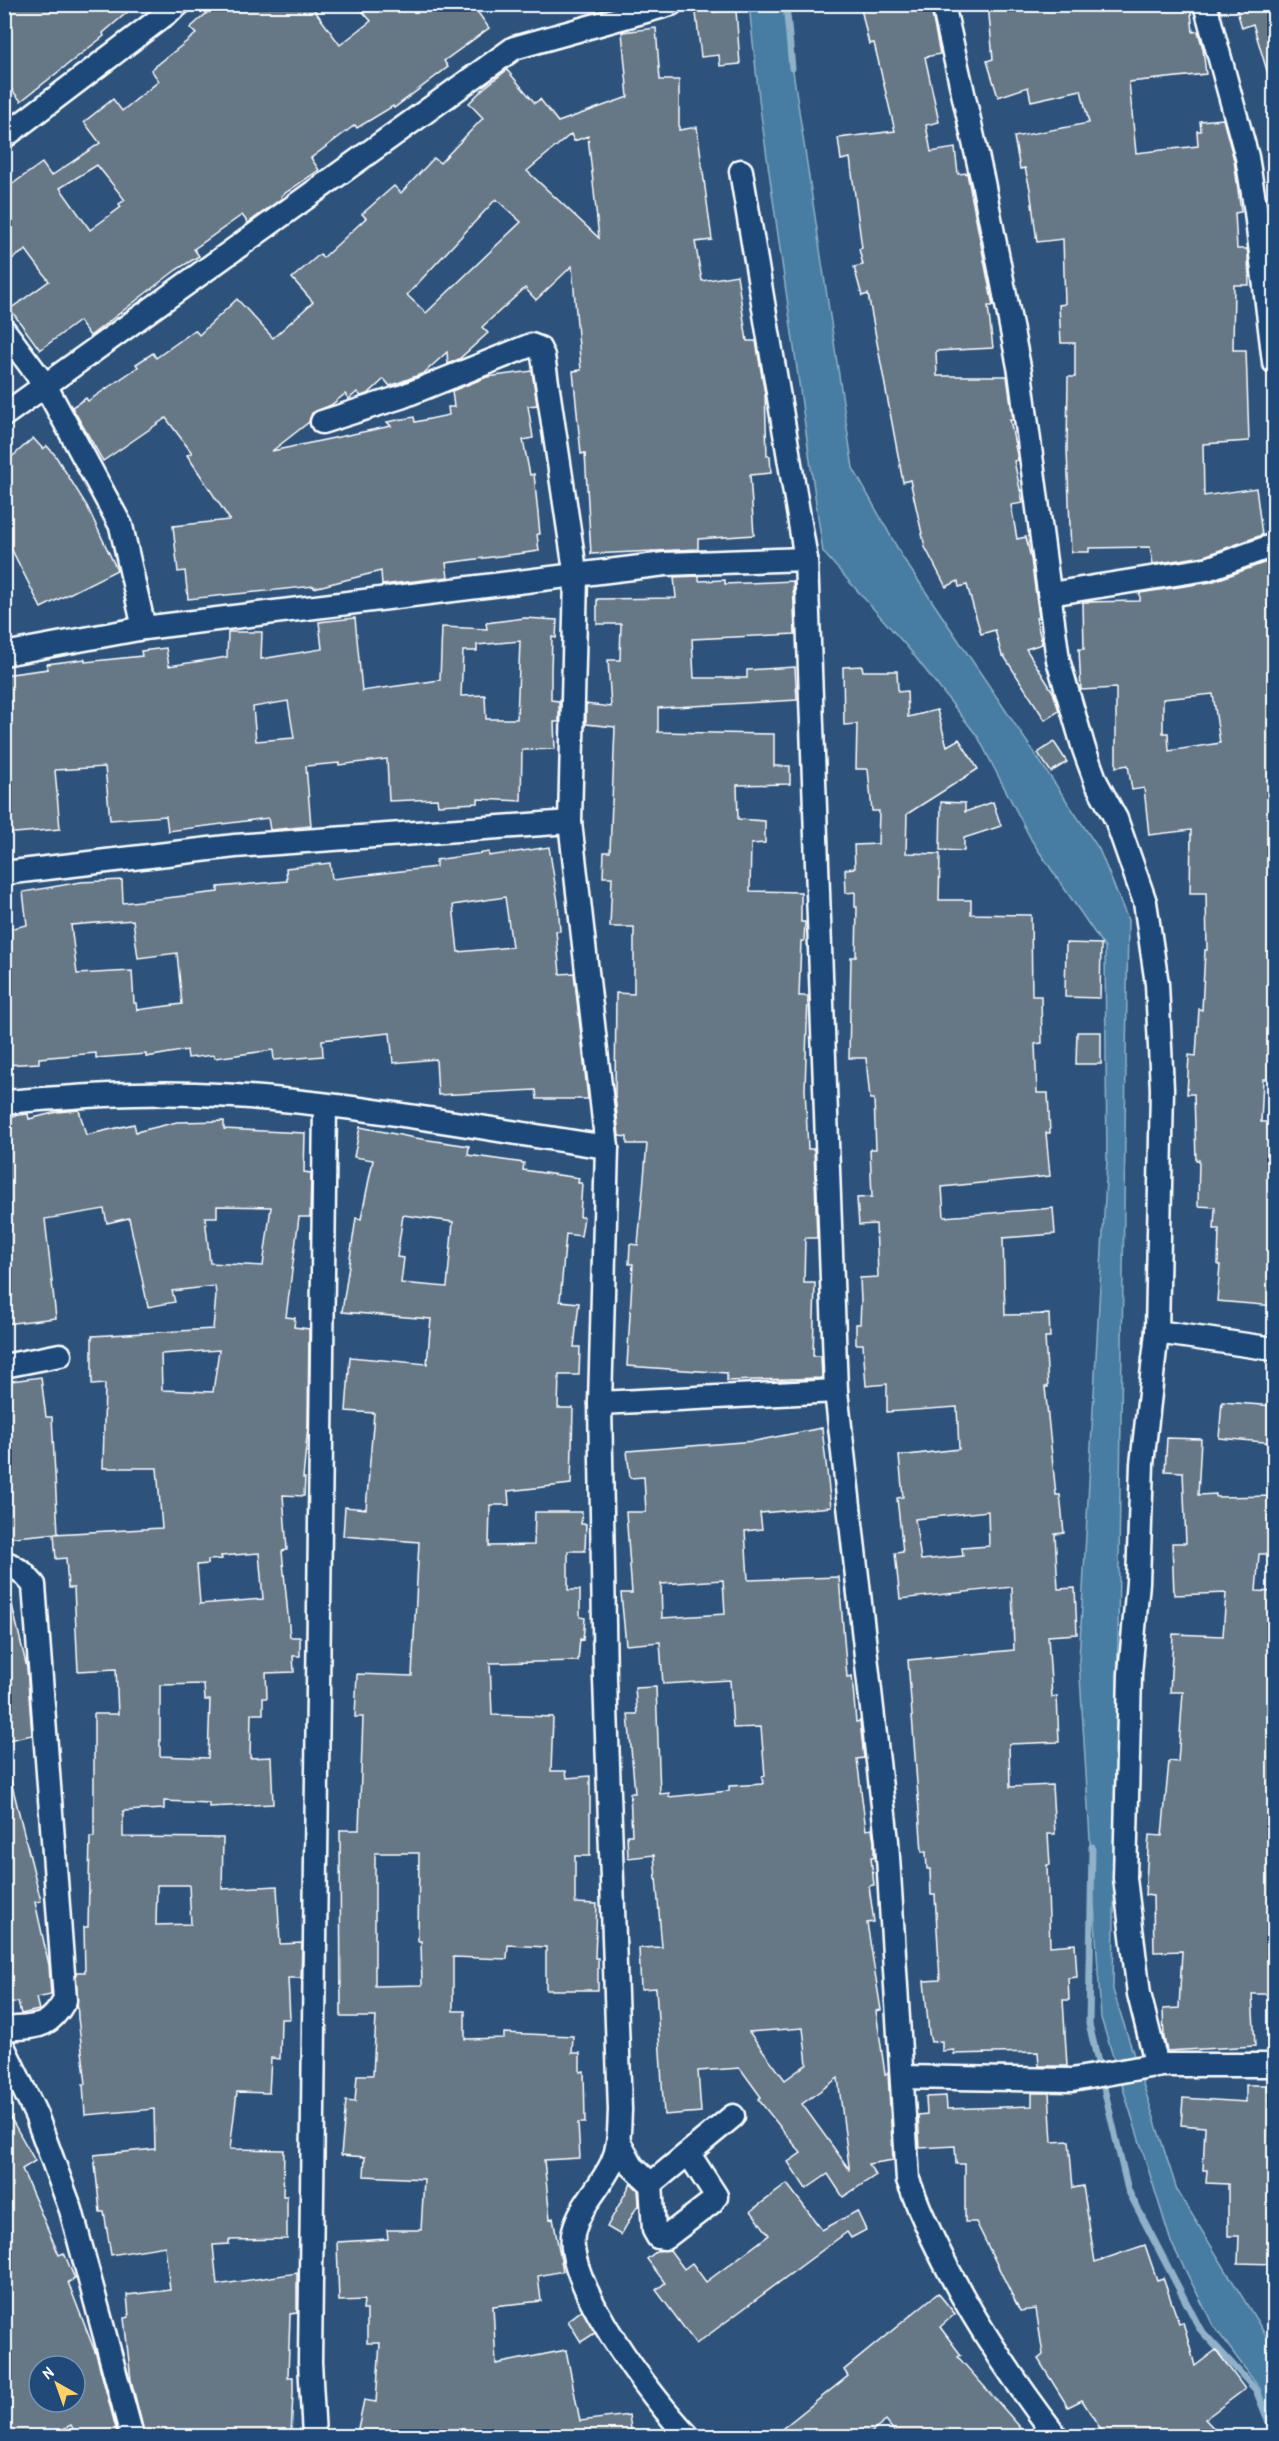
<svg xmlns="http://www.w3.org/2000/svg" width="1279" height="2441" font-family="'Patrick Hand',sans-serif">
  <rect width="100%" height="100%" fill="#2d537c"/>
  <filter id="ink" filterUnits="userSpaceOnUse"><feTurbulence type="fractalNoise" baseFrequency=".0167" numOctaves="2"/><feDisplacementMap in="SourceGraphic" scale="12" xChannelSelector="R" yChannelSelector="G"/><feConvolveMatrix kernelMatrix="1 2 1 2 8 2 1 2 1" color-interpolation-filters="sRGB"/></filter>
  <g filter="url(#ink)">
    <!-- water -->
    <path fill="#467da2" stroke="#90b1c7" stroke-width="1.5" d="M749,5h34l70,463 50,90 196,291 29,71 -15,1070 64,200 97,159v86l-14,-46 -47,-64 -42,-83 -70,-224 -22,-358 28,-499 -2,-213 -73,-107 -54,-104 -69,-88 -86,-97 -63,-444z"/>
    <g fill="none" stroke-linecap="round" stroke-linejoin="round">
      <!-- stream -->
      <g stroke="#90b1c7" stroke-width="7">
        <path d="M786,4l6,64"/>
        <path d="M1092,1847l-3,177 39,166 72,139 56,61 18,45"/>
      </g>
    </g>
    <!-- building -->
    <g fill="#667786" stroke="#fff" stroke-width="1.5" fill-rule="evenodd">
      <path d="M4,4h133l-34,29 1,3 -83,65 -17,-20z"/>
      <path d="M217,4h93l30,41 31,-24 -15,-17h116l17,24 -45,33 4,6 -54,41 -1,-2 -36,22 -2,-3 -44,33 8,12 -38,26 1,2 -34,25 -6,-8 -48,34 5,7 -23,14 -86,66 -11,-15 -39,29 -30,-41 39,-28 -23,-31 -22,14v-74l38,-27 9,13 49,-33 -16,-21 29,-23 9,12 37,-30 -8,-11 45,-36 -6,-6zM97,165l28,35 -6,4 2,3 -31,23 -30,-42z"/>
      <path d="M695,4h18v8l23,-2 4,54 -20,2 -1,-11 -18,2z"/>
      <path d="M860,4h70l10,50 -15,3 14,65 -13,3 5,27 24,-4 3,26 9,-1 26,133h-5l5,42 -57,3 1,25h70l6,44h-3l8,40 -4,1 9,42 -12,2 6,34 9,-2 5,22 8,58 -3,1 6,26 -16,5 27,43 6,19 -14,9 -41,-64h-2l-7,-26 -14,4 -14,-49 -8,2 -1,-6 -12,6 -21,-40 -15,-67 -7,2 -35,-188 -6,2 -8,-29 9,-2 -4,-16 3,-1 -12,-90 -9,2 -3,-22 57,-7 -21,-88 -5,1z"/>
      <path d="M988,4h202l3,28 5,-1 5,18 3,25 -77,8 7,71 62,-7 -1,-15h4l-1,-10 23,-2 11,41 7,52 -6,1 2,36h10l1,6 1,30h-15l-1,65h13l3,91 -46,3 1,52 52,-8 6,47 -58,21 -51,8 -3,-17 -61,1v4h-18l-4,-102 1,-73h7v-34h-14l-2,-38 6,-1 -2,-65 -26,3 -7,-53 -5,-21 -5,1 -6,-32 75,-14 -8,-33 -50,11 -3,-14 -30,10 -11,-36 6,-2z"/>
      <path d="M1235,4h40v76l-5,1 -17,-57 -11,4z"/>
      <path d="M656,28l4,52h19v50l18,-3 15,113 -17,2 7,39 35,-6 10,66h9l9,53 2,62h3l1,17 -21,2 4,60 -56,4v10l-107,5 -6,-101 -4,1 -8,-83 8,-1 -9,-104 -36,34 -11,-12 -43,39 6,6 -29,26 -11,5 -1,-12 -23,21 -34,13 -6,-7 -15,14 -8,3 -4,-4 -8,7 -4,-5 -14,11 -19,8 -3,9 -37,29 119,-25 -4,-4 27,-5 1,5 34,-7 -1,-8h6l-2,-16 35,-14 45,-6 5,34 -9,1 5,32 -10,2 7,35 4,-1 6,60h-3l2,17 -93,12 2,14 -66,8 -1,-14 -67,17v-2l-126,13 -3,-28 -7,1 -5,-46 57,-6 -43,-65 5,-2 -26,-35 -63,43 -31,-54 14,-9 2,3 50,-34 -2,-3 17,-11 3,5 39,-28 4,5 38,-36 36,39 40,-36 -21,-24 28,-24 3,4 43,-40 -4,-4 32,-28 7,7 33,-35 6,5 43,-45 -14,-15 15,-15 23,-18 28,33 5,-4 18,23 70,-25 -6,-65zM571,134l3,7 14,-5 11,102 -72,-67zM496,199l25,23 -95,91 -19,-18z"/>
      <path d="M33,438l10,11 4,-3 8,9 32,51 30,64 -76,38 -37,-74v-70z"/>
      <path d="M1275,559v520h-12l-2,43h14v184l-58,-5 3,-36h-2l1,-36h-5l1,-22 -17,-1 1,-46h-3l-2,-66h-7l2,-39 7,1 3,-47 3,1 3,-60h2l-1,-57h-16l1,-63 -42,5 -5,-47 -12,2 -4,-25 -12,2v-79l-35,2 -2,-41h5l-1,-47 57,-1v-8l71,-11zM1213,694l7,49 -51,8 -1,-18h-5v-34z"/>
      <path d="M699,576v5l26,-1v4l68,-3 2,53 -103,5 2,39h53v-8l48,-3 2,33 -139,8v24l116,2v32h16v18l-53,1 1,34 27,2v22l-14,1 -1,47 51,1v30h4l-1,19h-3l-2,55h9l-3,93 3,60h6l3,89h-12l-1,45h11l-2,73h8l1,22 -95,3v-8l-100,-7 6,-102h-4l1,-20 8,1 9,-101h-20v-7l-8,-1 -4,-41 1,-102 18,1v-67h-24l2,-50h-9l1,-25h6l5,-125 -29,-3v-20l25,3 -3,-47h12l1,-36h-24v-25l79,-1 -2,-21z"/>
      <path d="M355,618l7,73 78,-11 2,-53 45,2 -1,-6 39,-5 32,2 -1,18 -4,-1 -1,33v30l8,1v21h-5l1,27 -33,1 -1,51 -43,-2v4l-40,2 -1,-6 -48,2 -2,-42 -48,6v-2l-33,3 5,60 -41,4 -2,-12 -100,13 -2,-15 -56,4 -5,-53 -50,3 5,59 -56,5v-39l6,-1 -6,-43v-76l44,-6 -1,-5 38,-5v3l57,-6 -1,-5 25,-3 3,18 58,-9 1,-25h34l-1,27 61,-10 -3,-27zM520,641l-3,78h-31l-1,-24 -24,1 2,-45h14v-6zM288,701l6,37 -38,3 -3,-34z"/>
      <path d="M862,666l1,5h34l1,21 9,-1 1,26 29,-7 10,36 12,-7 19,30 -71,45 -1,39 34,1 -1,46h32v14l60,1 1,81h9l1,47 -7,1 2,49h11l2,40h-4l4,43 -108,11 2,30 109,-9 2,26 -52,4 2,77 44,-1 1,23h-5l3,50h-3l11,108h4l4,38 -9,1 3,55 17,-1 2,46 -29,2 4,61 5,-1 2,46 -50,2 1,43 42,-2 3,49h-7l2,31h-3l3,81 25,-2 2,33 -9,1 1,22h-6l4,66h-28l-1,-14 -84,2v-4l-12,1v-10l-11,1 -2,-9 -5,-52 16,-1 -5,-85h-4l-1,-26h-3l-1,-17h-4l-14,-192 106,-10 -2,-63 -112,12 -5,-46 8,-1 -6,-54 6,-1 -4,-41 60,-7 -2,-42 -70,5v-28l-21,2 -3,-42h-7v-20h4l1,-22 -1,-24 18,-1 -2,-53 -17,1 -2,-27 15,-1 -2,-48h6l-2,-50h-4l-4,-41h-17l2,-101h5l1,-50h-2v-15l-9,1 -1,-24 10,-1 -1,-23 24,-1 1,-33h-7l-4,-42h-12l1,-45 -13,1 -1,-58zM988,1511l1,35 -27,2 1,8 -42,4 -6,-41z"/>
      <path d="M1054,742l13,20 -16,10 -13,-19z"/>
      <path d="M941,802l24,1v9l28,-10 8,24 -37,12v13l-24,-1z"/>
      <path d="M549,847l9,55 2,29h-4l4,43 14,-1 14,126h-51l-1,-9 -98,5 -2,-36 -43,4 -3,-30 -68,7 1,16 -49,4 -1,-10 -58,8 -1,-3 -26,3 -1,-8 -41,7v-3l-50,4v-5l-57,5v5l-35,2v-135l23,-5 -4,-33 58,-10 41,-2 1,23 95,-11v-5l69,-6 -1,-13 44,-5 2,16 104,-12v-7l53,-8v4zM505,897l7,50 -54,5 -5,-47zM133,920l5,38 39,-5 5,51 -45,6 -1,-7h-2l-2,-32 -55,3 -6,-49z"/>
      <path d="M1066,943l35,1 -1,54 -35,-1z"/>
      <path d="M1077,1032h24v32h-25z"/>
      <path d="M79,1110l7,25 48,-11 2,8 41,-10 47,-1v8l81,4 -1,39 7,1 -1,44h-11l-13,100 9,1 -1,9 15,2 -1,97 -5,52h2l-1,18 -21,-1 4,55 -5,1 8,86h10v19h-7l1,16 -28,1 1,25h-4v16h-12l-1,44 21,-1 2,47 -64,3v-4l-45,-2v8l-41,2v26l100,1 -1,51 55,-3 3,58 22,-1 -1,35h-13l2,41h-9l-1,40 -9,-1 -2,35 -32,-1 -7,57 54,1 -1,46h4v43l-58,1v4l-16,1 4,40 80,-12v40l-7,1 -2,63h5v16l-2,43h-146l-14,-56 -7,-62 5,-1 -2,-22 43,-5 -5,-44 -54,9 -7,-43h-4l-6,-57 61,-6 -1,-40 -69,6 -2,-31h3l-8,-66 -2,-46h9l-1,-45h4l2,-90h4v-123h24l-2,-45 -38,2 -4,-83h-6l-2,-30 -10,1 -2,-25 108,-6 -5,-60h-54l2,-84 -13,1v-49l121,-7 3,-34 -1,-9 -43,5 3,11 -27,5 -19,-89 -22,5 -3,-14 -59,10 11,99 -52,6v-207l24,-3 1,5 28,-7zM217,1206l54,1 -8,59 -53,-3 -5,-46h12zM219,1350l-6,42 -51,-2 -1,-36zM259,1553l4,46 -63,5 -3,-39 11,-1v-4l14,-1 -1,-3zM204,1684l1,16h5l-2,58 -48,-2v-71zM157,1885h32l2,39 -35,1z"/>
      <path d="M360,1127l55,11 54,8 -1,9 56,8 -1,7 56,8 -1,5h4l-2,34h4l-3,19 -15,-2 -6,67 19,2 -5,44h6l-1,28h-20l-1,33h15l-2,76 -63,7 1,14h-19l-1,41 45,-1 1,-33h47l-1,12h5l-1,27h-17v39h12v27l5,1 -2,22 -3,-1 -2,22 -88,2 2,52 61,2 -2,54h15l1,7 23,-2v80h-15v47l22,1 -2,54h3v32h-52v-43l-38,-2 -1,14 -54,-2v54h12v28l39,-1v-5l69,3 -1,17h8v19l4,-1 1,52h-7l2,35 -36,2 6,59 3,-1 10,53 -25,5 3,25 -48,5 3,58 70,-14 14,71 49,-6 3,21h-255l-20,-3 7,-33 12,2 4,-59h-13v-33h-4l1,-10 -25,1 -2,-59 51,-3 -1,-9h34l3,-51 -60,-3 1,-19 -24,-2 5,-54 9,1 2,-27h16l3,-58h-35l-1,-187h19l4,-113h-8l2,-43 55,2 7,-134 -76,-6 2,-29 21,2 8,-96 -28,-2 4,-54 77,7 4,-45 -89,-7 14,-94 5,1 12,-59 -19,-3zM403,1215l50,7 -6,65 -46,-4 3,-25 -7,-1zM375,1853h44l-1,88h3l1,44 -47,1z"/>
      <path d="M41,1377l5,40h6l6,116 -53,5 -1,-156z"/>
      <path d="M1222,1402l53,4v37l-56,-5z"/>
      <path d="M822,1428l9,79 -71,6 2,16 -17,2 3,49 91,-3 8,100 5,-1 4,46 4,-1 4,37 -7,1 9,71 6,-1 2,13v15h-3l3,28 -5,1 5,36 -7,1 14,87 -5,1 9,63 3,-1 5,87 -25,4 8,11 -33,22 -15,-23 -22,15 -18,-27 13,-9 -43,-54 3,-2 -21,-29 -42,3 3,41 -37,3 -8,-127 -15,1 -2,-41 23,-1 -8,-92 -26,3 -1,-23h5l-2,-42h5l-7,-79h9l-2,-26 21,-1 4,107 9,-1v4l60,-6v-5l34,-2 -1,-7 3,-1 -4,-49 -28,1 -3,-48 -67,4 -3,-42 -34,3 -5,-52h11l-6,-81h20l-2,-35 -14,1 -3,-27 128,-10zM723,1580l2,34 -63,4 -1,-34zM803,2028l4,36 -22,16 -36,-48zM838,2078l11,88v3l-47,-65z"/>
      <path d="M1167,1438l34,1 -3,56 18,-1v3l59,-1v58h-16l-3,37 19,1v402h-23l3,52 -88,5 -3,-13 -1,-29 16,-1 3,-57 -28,1 -1,-56 -8,-1 4,-60 13,1 7,-75 9,1 5,-70h-13l3,-58 50,2 3,-43 -52,2 -2,-52h14l-3,-71 -18,-1z"/>
      <path d="M12,1605l15,63 5,67 -28,6v-135z"/>
      <path d="M11,1781l30,120 -6,1 14,63 2,30 -15,3 3,12 -18,4 -3,-12 -14,3v-223z"/>
      <path d="M1246,2085h22l3,67h4v112l-37,-1 1,-27h-11v-52l-22,-1 1,-13h-4l2,-43 -24,-2 2,-27 63,4z"/>
      <path d="M1032,2093h17l3,49 17,-1 4,47 10,-2 12,76 50,-17 12,35 6,-2 16,45 4,-1 12,44 21,-16 29,39 -40,30 16,17h-116l-23,-36 -14,7 -30,-48 5,-4 -7,-46 -16,2 -44,-89h-11v-58h-9l-1,-18 -35,2 -2,-33 9,-1 -1,-17 20,-1 1,13 85,-3z"/>
      <path d="M4,2106l31,55 -13,8 37,86 5,-2 11,26 -7,3 29,75 21,79h-41l-6,-11 -22,11h-38l-7,-13v-106l6,-3 -6,-12zM39,2366h36v36h-36z"/>
      <path d="M631,2183l7,7 1,13 -18,32 -14,-8z"/>
      <path d="M787,2184l35,46 35,-19 9,19 -15,8 -4,-6 -151,112 -40,-54 9,-7 -18,-24 10,-8 13,-1 14,19 8,-6 14,19 63,-47 -18,-24z"/>
      <path d="M938,2293l17,21 -15,13 21,28 -3,2 70,79h-130l-12,-15 -19,15h-94l75,-60 -4,-6z"/>
      <path d="M582,2310l13,23 -14,9 -13,-21z"/>
    </g>
    <g fill="none" stroke-linecap="round" stroke-linejoin="round">
      <!-- minor casing -->
      <g stroke="#fff" stroke-width="27">
        <g id="minor">
          <path d="M943,4l40,178 37,190 38,288 26,89 12,33 20,37 29,83 12,82 5,105 -5,243 -15,132 -4,118 -8,92 -5,204 14,116 18,72"/>
          <path d="M1205,4l42,153 9,55 18,150"/>
          <path d="M4,137l175,-133"/>
          <path d="M741,171l65,388 30,832 51,450 21,339c35,94 88,177 148,256"/>
          <path d="M4,330l41,55 76,141 23,102"/>
          <path d="M4,415l510,-367 157,-44"/>
          <path d="M322,422l79,-25 130,-52 8,3 4,8 33,221 -6,245 37,325 -7,256 5,276 15,431c-1,18 0,36 -8,53 -11,24 -31,41 -38,67 -14,49 81,172 114,206"/>
          <path d="M1050,594l157,-25 67,-24"/>
          <path d="M4,654l140,-26 521,-64 141,-5"/>
          <path d="M4,873l231,-27 335,-24"/>
          <path d="M4,1102c64,-5 128,-10 192,-8 137,5 275,33 411,53"/>
          <path d="M1157,1332l117,17"/>
          <path d="M4,1366l56,-11"/>
          <path d="M600,1403l236,-12"/>
          <path d="M4,1566l5,-2 13,8 12,13 31,415c-17,30 -28,26 -61,29"/>
          <path d="M4,2048l32,67 35,95 61,226"/>
          <path d="M902,2077l170,3 83,-15h119"/>
          <path d="M619,2142l13,24 19,18 82,-68"/>
          <path d="M651,2184l3,46 4,7 7,1 47,-36 4,-6 -27,-42"/>
          <path d="M314,2436l-4,-74 15,-1257"/>
        </g>
      </g>
      <!-- minor -->
      <use href="#minor" stroke="#1f4a7a" stroke-width="22"/>
    </g>
  </g>
  <!-- margin -->
  <rect width="1279" height="2441" fill="none" stroke="#1f4a7a" stroke-width="24"/>
  <rect x="12" y="12" width="1255" height="2417" fill="none" stroke="#fff" stroke-width="2" filter="url(#ink)"/>
  <!-- north arrow -->
  <g transform="translate(57 2384) rotate(320)"><circle r="28" fill="#1f4a7a" stroke="#7992af" stroke-width="1.5"/>
  <path d="M0-4.5L10 22L0 15L-10 22Z" fill="#ffd166"/>
  <text y="-9" font-size="16" font-weight="bold" text-anchor="middle" fill="#ffffff">N</text>
  </g>
</svg>
